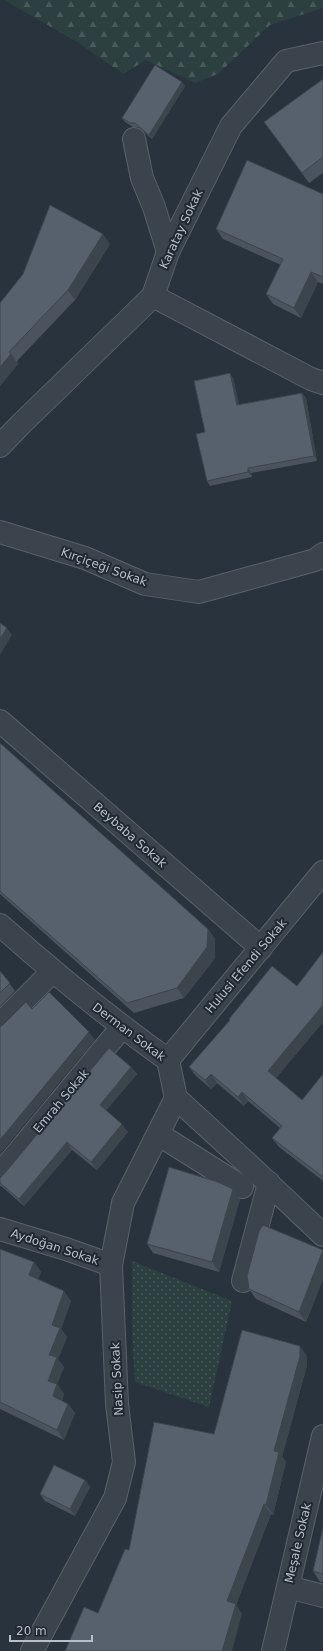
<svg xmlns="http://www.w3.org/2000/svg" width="323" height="1651" font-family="'DejaVu Sans',sans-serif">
  <defs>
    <pattern id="forest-firs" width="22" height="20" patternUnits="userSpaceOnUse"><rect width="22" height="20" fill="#2b403f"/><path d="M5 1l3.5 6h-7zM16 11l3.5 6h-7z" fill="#485a59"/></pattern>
    <pattern id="park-dots" width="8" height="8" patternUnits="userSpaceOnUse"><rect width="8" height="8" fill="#2b403f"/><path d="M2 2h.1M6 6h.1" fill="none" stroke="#485a59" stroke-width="1.8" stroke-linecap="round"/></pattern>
  </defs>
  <rect width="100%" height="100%" fill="#28333d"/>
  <!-- forest -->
  <path fill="url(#forest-firs)" d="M4,0h319v8l-53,17 -52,49 -23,9 -49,-23 -23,14 -46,-32z"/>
  <!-- park -->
  <path fill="url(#park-dots)" d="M132,1261l100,40 -23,106 -74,-25 -3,-51z"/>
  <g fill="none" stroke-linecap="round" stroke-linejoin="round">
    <!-- minor casing -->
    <g stroke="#59626b" stroke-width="24">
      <g id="minor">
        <path d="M134,139l8,39 12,29 14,45"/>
        <path d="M153,296l158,83 12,4"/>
        <path d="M0,446l20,-21 133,-129 15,-44 63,-126 55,-65 37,-8"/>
        <path d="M0,532l85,26 60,26 54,8 116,-32 8,-6"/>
        <path d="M0,721l261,227"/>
        <path d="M0,925c54,48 109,93 168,135l8,38 73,67 74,70"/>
        <path d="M0,1024l52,-52"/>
        <path d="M168,1060l155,-188"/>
        <path d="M158,1134l84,53"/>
        <path d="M0,1174l122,-147"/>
        <path d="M0,1229l66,20 45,16"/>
        <path d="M243,1281l26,-98"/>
        <path d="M288,1587l35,9"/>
        <path d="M32,1651l83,-153 9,-36 -7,-58 -6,-139 12,-62 53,-105"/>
        <path d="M273,1651l50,-215"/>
      </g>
    </g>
    <!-- minor -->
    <use href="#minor" stroke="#3b444d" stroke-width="22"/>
  </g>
  <!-- wall -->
  <g fill="#4a535e">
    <path d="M323,79v94l-14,10 -45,-61z"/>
    <path d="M185,86l-33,53 -14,-12h-5l-8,-5 -3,-4z"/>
    <path d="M323,194v90l-5,-2 -17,36 -28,-14 -7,-10 15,-29 -58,-26 -7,-10z"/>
    <path d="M110,244l-35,56 -58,61 1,3 -18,22v-83z"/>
    <path d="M233,378l6,27 63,-12 4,5 11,63 -66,12 1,4 -42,9 -3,-5 -2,-49z"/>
    <path d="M0,743l208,186 7,10v19l-31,40 -50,15 -134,-119z"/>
    <path d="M323,952v70l-47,56 26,22 21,-26v107l-44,-34 -7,-9 8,-10 -32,-27 -4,5 -27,-23 -6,6 -15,-13 -7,-9 41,-47 -1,-1 68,-33z"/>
    <path d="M0,971l15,20 -15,15z"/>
    <path d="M131,1067l6,7 -31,36 22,22 -31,38 -25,-20 -48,56 -23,-20 -1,-1v-7z"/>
    <path d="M240,1199l-21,73 -66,-19 -6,-9z"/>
    <path d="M0,1249l34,13 7,10 -3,7 33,22 -10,28 6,8 -9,22 6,8 -7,17 7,10 -2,7 6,3 7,9 -11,27 -64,-31z"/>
    <path d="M323,1250v29l-17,43 -50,-23 -7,-10z"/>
    <path d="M307,1356v9l-25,92 4,5 -13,53 -2,-1 -35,91 6,9 -113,-64 85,-116z"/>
    <path d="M85,1480l5,7 -15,29 -30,-15 -5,-7z"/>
    <path d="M323,1527v55h-3l-7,-11z"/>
  </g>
  <!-- shaded-wall -->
  <g fill="#3c444c">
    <path d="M182,82l3,4 -33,53 -3,-4z"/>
    <path d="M103,234l7,10 -35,56 -7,-10z"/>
    <path d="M311,272l7,10 -17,36 -7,-10z"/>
    <path d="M11,354l7,10 -18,22v-19z"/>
    <path d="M230,373l3,5 7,32 -3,-5z"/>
    <path d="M302,393l4,5 11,63 -3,-5z"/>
    <path d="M248,468l3,5 1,4 -4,-5z"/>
    <path d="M7,628l5,7 -12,20v-16z"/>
    <path d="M208,929l7,10v19l-31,40 -7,-10z"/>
    <path d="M323,1005v17l-49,58 -6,-9z"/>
    <path d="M89,1032l6,8 -95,114v-14z"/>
    <path d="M131,1067l6,7 -32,38 -5,-7z"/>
    <path d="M211,1074l6,9 -6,6 -6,-9z"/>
    <path d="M242,1092l6,9 -4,5 -6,-9z"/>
    <path d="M122,1124l6,8 -31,38 -6,-8z"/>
    <path d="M67,1142l5,8 -48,56 -5,-7z"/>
    <path d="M233,1189l7,10 -21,73 -7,-10z"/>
    <path d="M323,1250v29l-17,43 -7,-10z"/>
    <path d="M34,1262l7,10 -5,13 -7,-10z"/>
    <path d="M64,1291l7,10 -10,28 6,8 -9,22 6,8 -9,23 -7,-9 4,-56z"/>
    <path d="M300,1346l7,10v9l-25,92 4,5 -13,53 -7,-10 8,-54z"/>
    <path d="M57,1384l7,10 -5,12 -6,-10z"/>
    <path d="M68,1404l7,9 -11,27 -7,-10z"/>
    <path d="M85,1480l5,7 -15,29 -5,-7z"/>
    <path d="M264,1504l7,10 -35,91 6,9 -10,37h-10l5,-50z"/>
  </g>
  <!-- building -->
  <g fill="#56616d" stroke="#3c444c">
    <path d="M155,65l27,17 -33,53 -14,-12h-5l-8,-5z"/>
    <path d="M323,79v78l-21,16 -38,-51z"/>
    <path d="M247,160l76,34v83l-12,-5 -17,36 -28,-14 17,-35 -67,-30z"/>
    <path d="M50,205l53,29 -35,56 -59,62 2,2 -11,13v-64l23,-29z"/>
    <path d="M230,373l7,32 65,-12 12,63 -66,12v4l-41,9 -11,-47 9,-2 -11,-51z"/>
    <path d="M0,623l7,5 -7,11z"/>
    <path d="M0,743l208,186 -1,18 -30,41 -50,15 -127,-112z"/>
    <path d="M323,952v53l-55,66 34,29 21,-26v103l-51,-39 10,-12 -40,-34 -4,5 -27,-23 -6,6 -16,-13 41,-47 -1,-1 43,-53 25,20z"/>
    <path d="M0,971l10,12 -10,10z"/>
    <path d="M49,992l40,40 -89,108v-113l3,-2 23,-23 6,7z"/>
    <path d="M109,1048l22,19 -31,38 22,19 -31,38 -24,-20 -48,57 -19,-16v-5l4,-4z"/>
    <path d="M169,1167l49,15 15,7 -21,73 -65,-18z"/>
    <path d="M263,1225l60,25 -24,62 -50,-23 -2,-13 12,-45z"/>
    <path d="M0,1249l34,13 -5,13 35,16 -12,34 8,3 -11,27 8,2 -9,24 9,3 -4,12 15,8 -11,26 -57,-28z"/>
    <path d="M242,1330l58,16v10l-26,95 5,1 -13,53 -2,-1 -37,97 9,3 -14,47h-157l19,-44 14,6 27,-64 4,1 25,-128 60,12z"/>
    <path d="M54,1465l31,15 -15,29 -30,-15z"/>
    <path d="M323,1527v47l-10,-3z"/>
  </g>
  <g text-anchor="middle" stroke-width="4" stroke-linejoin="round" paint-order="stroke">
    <!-- street labels -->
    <g font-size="12" fill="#b8bfc8" stroke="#202933">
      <text transform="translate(181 229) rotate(-65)" y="4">Karatay Sokak</text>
      <text transform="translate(104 567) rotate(20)" y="4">Kırçiçeği Sokak</text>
      <text transform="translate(130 835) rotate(41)" y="4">Beybaba Sokak</text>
      <text transform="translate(246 966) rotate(-50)" y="4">Hulusi Efendi Sokak</text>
      <text transform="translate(129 1032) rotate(37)" y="4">Derman Sokak</text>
      <text transform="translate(61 1101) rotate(-50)" y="4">Emrah Sokak</text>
      <text transform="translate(55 1247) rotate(18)" y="4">Aydoğan Sokak</text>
      <text transform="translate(117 1379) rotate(-93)" y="4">Nasip Sokak</text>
      <text transform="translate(298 1543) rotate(-77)" y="4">Meşale Sokak</text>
    </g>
  </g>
  <!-- scale -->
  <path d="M10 1635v6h82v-6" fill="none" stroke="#b8bfc8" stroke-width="2"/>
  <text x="16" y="1635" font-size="12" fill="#b8bfc8" stroke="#202933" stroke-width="3" paint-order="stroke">20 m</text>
</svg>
